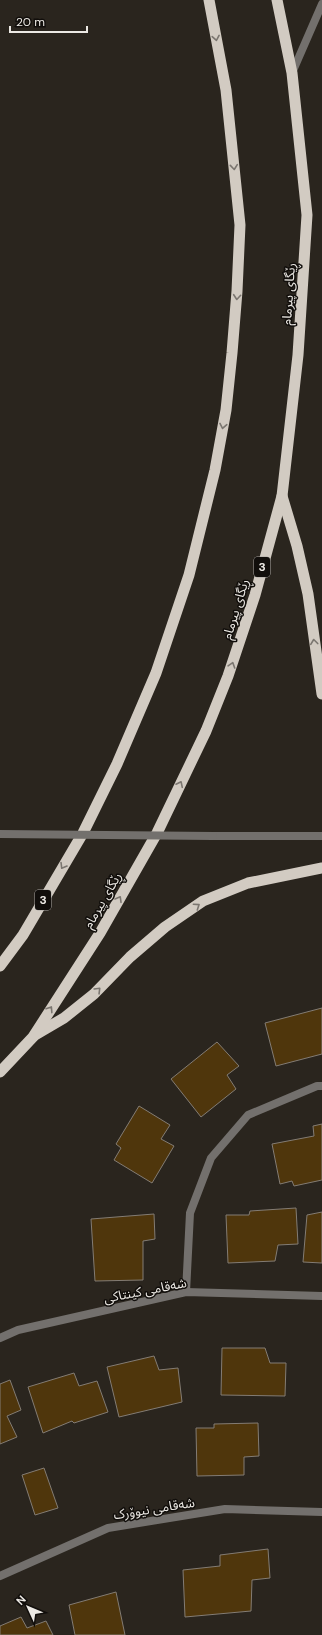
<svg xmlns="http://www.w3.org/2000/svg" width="322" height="1635" font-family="'DM Sans','Noto Sans Arabic',sans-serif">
  <rect width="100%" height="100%" fill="#2a251e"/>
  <!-- building -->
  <g fill="#4f360c" stroke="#837c74">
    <path d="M322,1008v46l-46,12 -11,-43z"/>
    <path d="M217,1042l22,24 -12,9 9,14 -35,28 -30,-38z"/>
    <path d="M139,1106l31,19 -9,14 13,7 -22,37 -38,-23 7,-12 -5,-4z"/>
    <path d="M322,1124v56l-28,6 -2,-5 -12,3 -8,-40 42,-8 -1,-10z"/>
    <path d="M296,1208l2,36 -20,1 -3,16 -47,2 -2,-48h23l1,-4z"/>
    <path d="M322,1212v51l-19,-1 4,-47z"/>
    <path d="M154,1214l1,25 -12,2v39l-48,1 -4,-62z"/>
    <path d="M222,1348h43l5,15h16l-1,33 -64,-1z"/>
    <path d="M154,1356l5,14 19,-2 4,34 -63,15 -12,-50z"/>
    <path d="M74,1373l5,13 18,-5 11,31 -34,11 -2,-2 -29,12 -15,-46z"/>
    <path d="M10,1380l11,30 -14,6 10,21 -17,7v-60z"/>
    <path d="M258,1423l1,33 -15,1v18l-47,1 -1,-48h18v-4z"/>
    <path d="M44,1468l14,40 -23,7 -13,-40z"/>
    <path d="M268,1549l2,29 -18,2 -1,31 -66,6 -2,-47 37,-4v-11z"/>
    <path d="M116,1592l9,43h-50l-6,-30z"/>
    <path d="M21,1617l6,11 19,-7 7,14h-53v-9z"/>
  </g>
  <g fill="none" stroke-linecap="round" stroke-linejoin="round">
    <!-- service -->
    <path stroke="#73706d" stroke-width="8" d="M292,73l30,-69"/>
    <!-- minor -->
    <g stroke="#73706d" stroke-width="8">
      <path d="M213,836h109"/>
      <path d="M186,1292l4,-79 21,-55 37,-43 69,-29h5"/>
      <path d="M0,1338l18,-8 168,-38 136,4"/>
      <path d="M0,1576l108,-48 117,-19 97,3"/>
    </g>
    <!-- trunk -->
    <g stroke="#d2cbc2" stroke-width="11">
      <path d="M282,496l15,50 11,48 14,100"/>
      <path d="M0,966l23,-31 60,-102 34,-69 39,-91 33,-98 26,-105 11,-60 6,-57 5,-62 3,-66 -14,-135 -17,-90"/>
      <path d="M35,1035l29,-17 30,-24 36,-37 35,-30 38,-26 45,-18 74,-15"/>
      <path d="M0,1072l33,-35 67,-104 57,-100 49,-102 22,-55 27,-81 27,-99 16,-141 9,-140 -15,-142 -15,-73"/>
    </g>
    <!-- minor-bridge -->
    <path stroke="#73706d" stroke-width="8" d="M0,834l213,2"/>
  </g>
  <!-- one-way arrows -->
  <defs><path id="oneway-chevron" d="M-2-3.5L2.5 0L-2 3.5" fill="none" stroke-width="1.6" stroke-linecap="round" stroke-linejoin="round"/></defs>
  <g stroke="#7b7670">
    <use href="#oneway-chevron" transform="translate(216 38) rotate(80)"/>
    <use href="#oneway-chevron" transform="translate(234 167) rotate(84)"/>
    <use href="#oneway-chevron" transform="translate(237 297) rotate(95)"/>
    <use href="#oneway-chevron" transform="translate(223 426) rotate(101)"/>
    <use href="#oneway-chevron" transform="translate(314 642) rotate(-97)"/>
    <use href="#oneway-chevron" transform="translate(232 665) rotate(-72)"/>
    <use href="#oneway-chevron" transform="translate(180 784) rotate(-64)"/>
    <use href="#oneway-chevron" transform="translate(63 866) rotate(121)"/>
    <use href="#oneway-chevron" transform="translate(119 899) rotate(-60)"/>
    <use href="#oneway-chevron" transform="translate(197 906) rotate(-34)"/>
    <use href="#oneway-chevron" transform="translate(98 990) rotate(-45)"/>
    <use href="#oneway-chevron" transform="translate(50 1009) rotate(-57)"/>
  </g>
  <g text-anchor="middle" stroke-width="3" stroke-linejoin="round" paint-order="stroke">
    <!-- shield labels -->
    <g fill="#110e0b" stroke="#aaa7a3" stroke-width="1">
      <rect x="254" y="557" width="16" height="20" rx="3"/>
      <rect x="35" y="890" width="16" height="20" rx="3"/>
    </g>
    <g font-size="12" font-weight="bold" fill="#ece9e4">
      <text x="262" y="571">3</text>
      <text x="43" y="904">3</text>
    </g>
    <!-- street labels -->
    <g font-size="13" fill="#ece9e4" stroke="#110e0b">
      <text transform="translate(288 294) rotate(-86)" y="5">ڕێگای پیرمام</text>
      <text transform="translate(235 609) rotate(-73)" y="5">ڕێگای پیرمام</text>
      <text transform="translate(102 900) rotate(-60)" y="5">ڕێگای پیرمام</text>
      <text transform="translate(145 1290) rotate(-11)" y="5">شەقامی کینتاکی</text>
      <text transform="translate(154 1508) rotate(-9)" y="5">شەقامی نیوۆرک</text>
    </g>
  </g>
  <!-- north arrow -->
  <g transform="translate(28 1607) rotate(314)" stroke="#110e0b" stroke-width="3" paint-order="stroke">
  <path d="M0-3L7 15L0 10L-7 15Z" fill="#ece9e4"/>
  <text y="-6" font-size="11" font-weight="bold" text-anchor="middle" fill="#ece9e4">N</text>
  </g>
  <!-- scale -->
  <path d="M10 26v6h77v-6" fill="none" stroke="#ece9e4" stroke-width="2"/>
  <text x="16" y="26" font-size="12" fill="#ece9e4" stroke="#110e0b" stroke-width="3" paint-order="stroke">20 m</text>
</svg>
